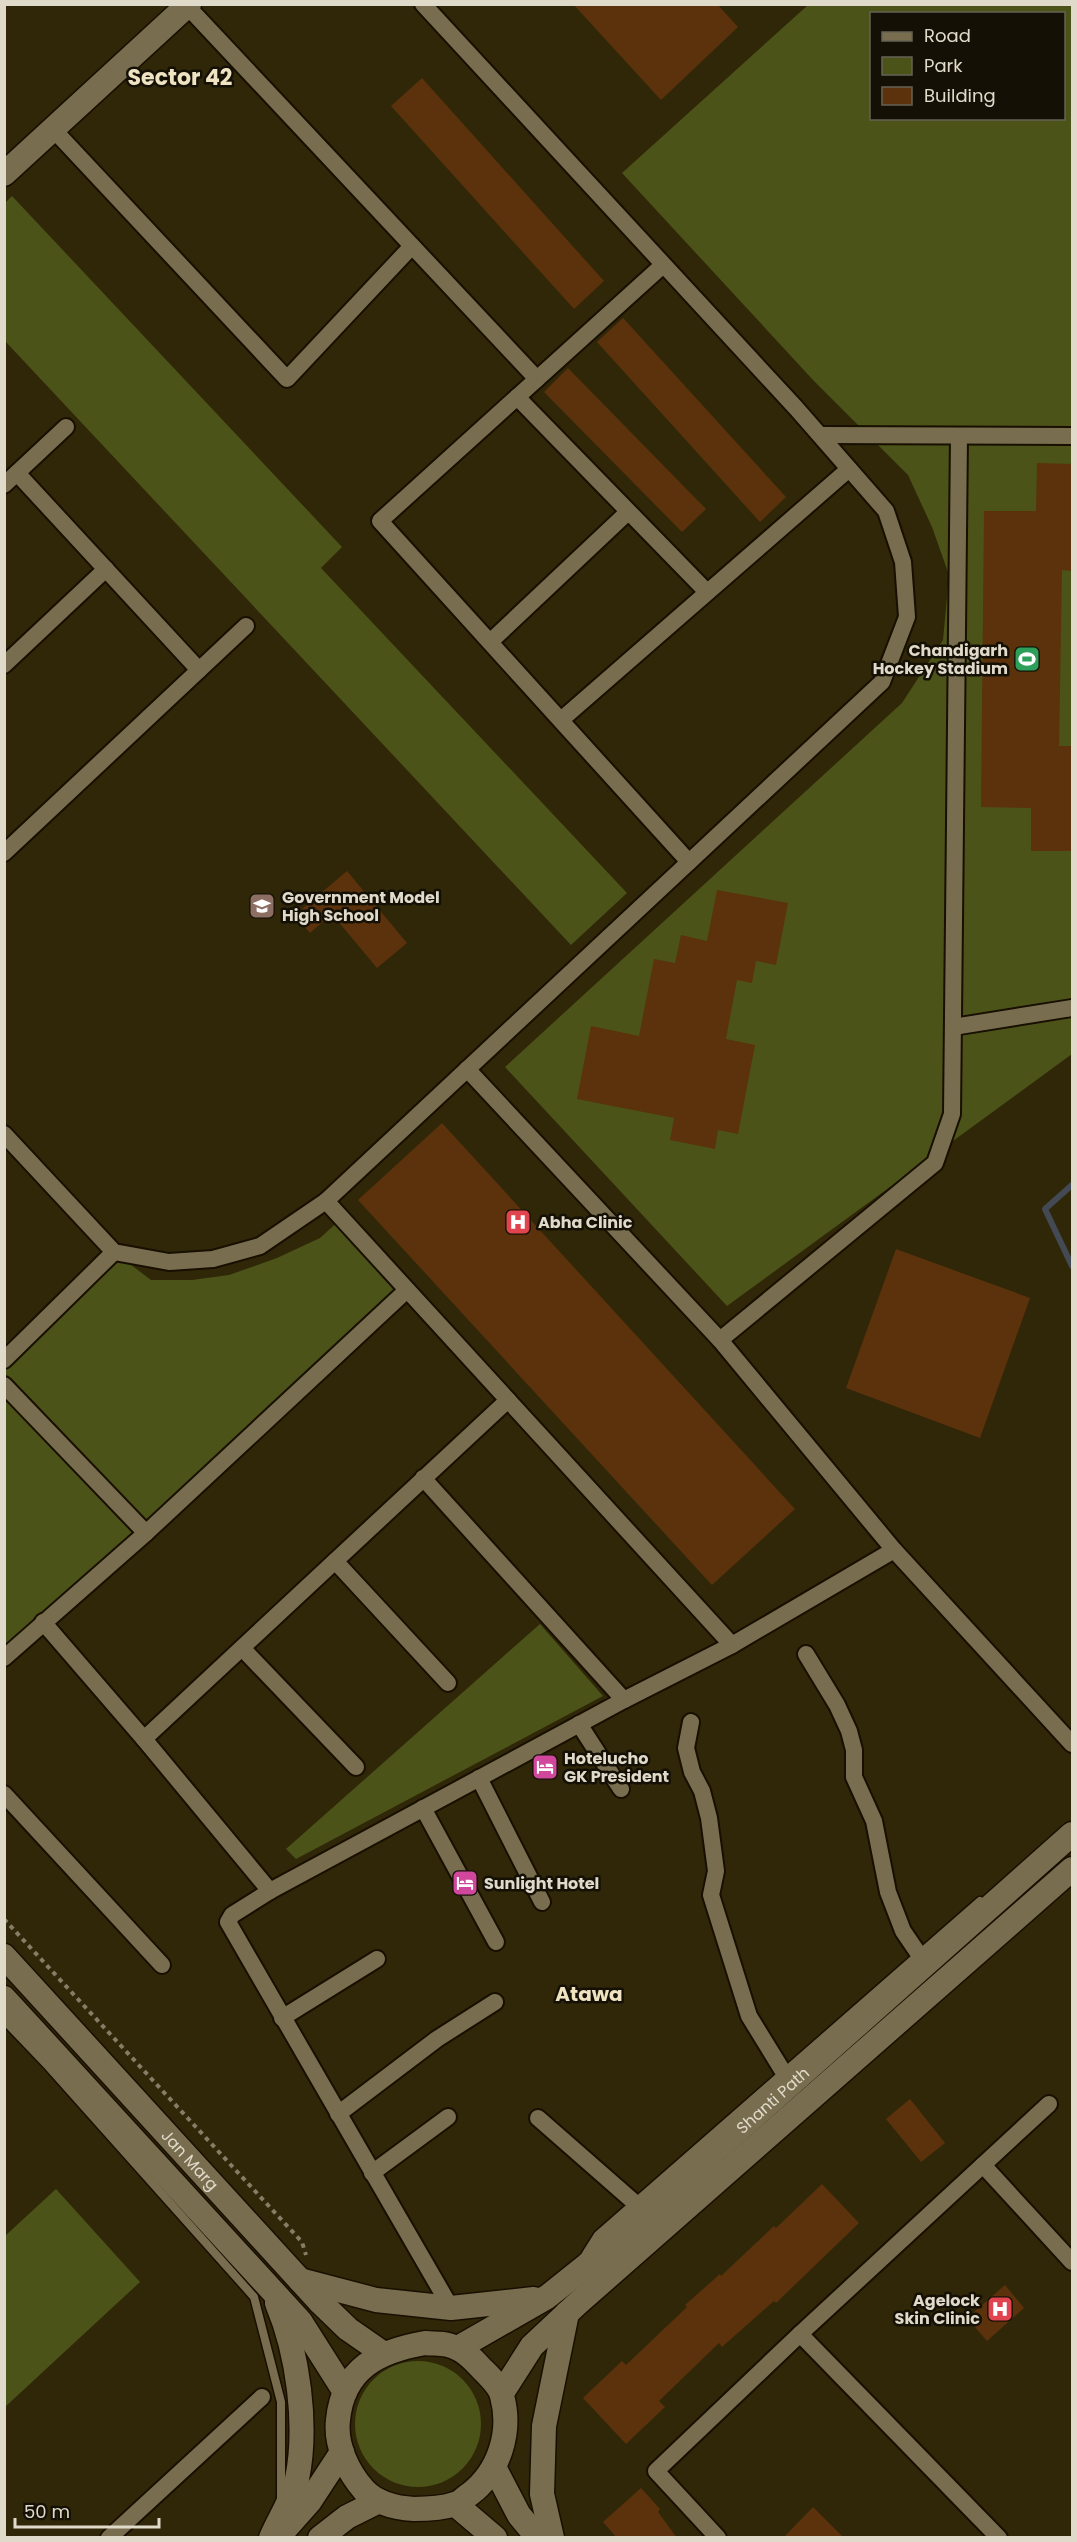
<svg xmlns="http://www.w3.org/2000/svg" width="1077" height="2542" font-family="Poppins,sans-serif">
  <rect width="100%" height="100%" fill="#302709"/>
  <!-- green -->
  <g fill="#4b5318" fill-rule="evenodd">
    <path d="M808,5h264v1049l-345,252 -222,-239 397,-364 41,-63 6,-65 -17,-48 -24,-52 -94,-94 -192,-208zM872,14h192v104h-192z"/>
    <path d="M12,196l330,351 -21,21 306,325 -56,52 -566,-604v-138z"/>
    <path d="M341,1219l66,71 -402,369v-299l109,-108 37,28h41l37,-5 48,-17 43,-20z"/>
    <path d="M540,1624l63,72 -307,163 -10,-10z"/>
    <path d="M56,2189l84,93 -135,125v-171z"/>
    <circle cx="418" cy="2424" r="63"/>
  </g>
  <g fill="none" stroke-linecap="round" stroke-linejoin="round">
    <!-- stream -->
    <path stroke="#434a54" stroke-width="6" d="M1072,1185l-27,24 27,57"/>
  </g>
  <!-- building -->
  <g fill="#5b320b">
    <path d="M573,4h144l21,23 -77,73z"/>
    <path d="M422,78l182,203 -30,28 -183,-203z"/>
    <path d="M623,318l163,179 -26,25 -163,-180z"/>
    <path d="M568,368l138,141 -24,23 -138,-140z"/>
    <path d="M1037,463l35,1v107l-10,-1 -3,176h13v105h-41v-43l-50,-1 3,-296h52z"/>
    <path d="M347,871l60,72 -30,25 -45,-54 -22,19 -15,-18z"/>
    <path d="M717,890l71,13 -12,62 -20,-4 -4,22 -15,-3 -11,59 29,6 -17,89 -20,-4 -3,19 -45,-9 4,-22 -97,-19 14,-73 48,10 15,-77 21,4 6,-28 26,6z"/>
    <path d="M442,1123l353,386 -83,76 -354,-385z"/>
    <path d="M896,1249l134,49 -50,140 -134,-50z"/>
    <path d="M910,2099l35,44 -24,19 -35,-43z"/>
    <path d="M822,2184l37,39 -83,80 -2,-2 -52,46 -3,-4 -60,58 6,6 -39,37 -43,-46 39,-37 4,4 61,-58 -2,-2 35,-31 1,2 53,-50 2,2z"/>
    <path d="M1005,2285l19,23 -37,33 -20,-23z"/>
    <path d="M641,2488l19,21 -2,3 19,26h-60l-14,-16z"/>
    <path d="M813,2507l31,31h-61z"/>
  </g>
  <g fill="none" stroke-linecap="round" stroke-linejoin="round">
    <!-- lane casing -->
    <g stroke="#180f00" stroke-width="11">
      <g id="lane">
        <path d="M4,2020l44,46 206,231 27,105v97"/>
        <path d="M586,2254l12,-19 382,-334"/>
      </g>
    </g>
    <!-- street casing -->
    <g stroke="#180f00" stroke-width="20">
      <g id="street">
        <path d="M187,6l350,373"/>
        <path d="M53,129l234,250 125,-133"/>
        <path d="M663,265l-283,256 309,341"/>
        <path d="M517,397l190,195"/>
        <path d="M820,435l252,1"/>
        <path d="M17,473l182,197"/>
        <path d="M4,485l62,-58"/>
        <path d="M490,642l138,-130"/>
        <path d="M4,665l102,-96"/>
        <path d="M561,720l288,-251"/>
        <path d="M4,853l242,-227"/>
        <path d="M953,1027l119,-19"/>
        <path d="M467,1069l253,271 174,210 178,194"/>
        <path d="M4,1134l110,118 55,10 44,-3 47,-13 66,-45 556,-519 25,-65 -4,-55 -17,-51 -90,-103 -373,-404"/>
        <path d="M326,1201l406,444"/>
        <path d="M720,1340l215,-177 17,-49 7,-678"/>
        <path d="M4,1360l110,-108"/>
        <path d="M4,1385l142,148"/>
        <path d="M423,1478l201,222"/>
        <path d="M335,1561l113,122"/>
        <path d="M43,1622l101,117 126,152"/>
        <path d="M242,1648l114,119"/>
        <path d="M806,1654l31,51 12,26 5,19v27l20,44 14,71 15,39 15,22"/>
        <path d="M4,1658l142,-125 261,-243"/>
        <path d="M691,1722l-5,26 6,24 10,19 7,27 7,53 -5,24 38,121 35,57"/>
        <path d="M579,1724l42,65"/>
        <path d="M144,1739l364,-339"/>
        <path d="M479,1778l63,124"/>
        <path d="M4,1794l158,171"/>
        <path d="M423,1808l73,134"/>
        <path d="M282,2018l95,-59"/>
        <path d="M338,2114l99,-75 58,-37"/>
        <path d="M538,2118l97,85"/>
        <path d="M983,2165l89,97"/>
        <path d="M372,2173l76,-56"/>
        <path d="M451,2308l-223,-386 4,-7 38,-24 354,-191 108,-55 162,-95"/>
        <path d="M800,2334l199,204"/>
        <path d="M109,2538l153,-141"/>
        <path d="M718,2538l-62,-67 144,-137 249,-230"/>
      </g>
    </g>
    <!-- secondary casing -->
    <g stroke="#180f00" stroke-width="27">
      <g id="secondary">
        <path d="M4,174l185,-170"/>
        <path id="s1" d="M4,1956l315,345 29,28 36,25"/>
        <path d="M4,1998l296,323 45,71"/>
        <path d="M300,2280l76,20 75,8 83,-9"/>
        <path d="M425,2343c7,1 16,0 23,2 14,3 24,13 33,23 8,8 19,18 21,28 10,36 -3,76 -32,98 -5,3 -10,9 -15,10 -12,4 -29,5 -41,5 -18,-1 -37,-5 -50,-19 -16,-18 -29,-45 -26,-70 5,-52 41,-69 87,-77z"/>
        <path id="s2" d="M458,2348l89,-51 40,-32 485,-431"/>
        <path d="M502,2393l30,-47 46,-43 494,-434"/>
        <path d="M494,2467l25,48 19,23"/>
        <path d="M455,2504l40,34"/>
        <path d="M279,2536l31,-35 32,-49"/>
        <path d="M271,2538c8,-19 22,-40 26,-59 11,-54 1,-126 -20,-176"/>
        <path d="M320,2538l27,-21 32,-16"/>
        <path d="M552,2538l-10,-44 2,-68 23,-113"/>
      </g>
    </g>
    <!-- path -->
    <path stroke="#857d66" stroke-width="4" stroke-dasharray="4.5 4.5" stroke-linecap="butt" d="M4,1919l298,323 4,13"/>
    <!-- lane -->
    <use href="#lane" stroke="#786e4f" stroke-width="8"/>
    <!-- street -->
    <use href="#street" stroke="#786e4f" stroke-width="16"/>
    <!-- secondary -->
    <use href="#secondary" stroke="#786e4f" stroke-width="24"/>
  </g>
  <!-- icons -->
  <defs>
    <g id="stadium-square" transform="scale(1.35)"><rect x="-9" y="-9" width="18" height="18" rx="4" fill="#2e9e5b" stroke="#141005"/><path d="M0-5a6.5 5 0 1 0 0 10a6.5 5 0 1 0 0-10ZM-3.5-1.8h7v3.6h-7Z" fill="#fff"/></g>
    <g id="school-square" transform="scale(1.35)"><rect x="-9" y="-9" width="18" height="18" rx="4" fill="#8d6e63" stroke="#141005"/><path d="M0-5L7-2L0 1L-7-2ZM-4 1L0 2.5L4 1V4Q0 6-4 4Z" fill="#fff"/></g>
    <g id="hospital-square" transform="scale(1.35)"><rect x="-9" y="-9" width="18" height="18" rx="4" fill="#e0444e" stroke="#141005"/><path d="M-5-5h3v3.5h4V-5h3V5h-3V1.5h-4V5h-3Z" fill="#fff"/></g>
    <g id="hotel-square" transform="scale(1.35)"><rect x="-9" y="-9" width="18" height="18" rx="4" fill="#d1479c" stroke="#141005"/><path d="M-6-4.5h1.5V1H6V5H4.5V3h-9V5H-6ZM-4 0a1.8 1.8 0 1 1 3.6 0ZM.5 0V-2.5h3Q6-2.5 6 0Z" fill="#fff"/></g>
  </defs>
  <g fill-rule="evenodd">
    <use href="#stadium-square" x="1027" y="659"/>
    <use href="#school-square" x="262" y="906"/>
    <use href="#hospital-square" x="518" y="1222"/>
    <use href="#hotel-square" x="545" y="1767"/>
    <use href="#hotel-square" x="465" y="1883"/>
    <use href="#hospital-square" x="1000" y="2309"/>
  </g>
  <g text-anchor="middle" stroke-width="5" stroke-linejoin="round" paint-order="stroke">
    <!-- poi labels -->
    <g font-size="16" font-weight="bold" fill="#e0daca" stroke="#141005" text-anchor="start">
      <text x="1008" y="656" text-anchor="end">Chandigarh<tspan x="1008" dy="18">Hockey Stadium</tspan></text>
      <text x="282" y="903">Government Model<tspan x="282" dy="18">High School</tspan></text>
      <text x="538" y="1228">Abha Clinic</text>
      <text x="564" y="1764">Hotelucho<tspan x="564" dy="18">GK President</tspan></text>
      <text x="484" y="1889">Sunlight Hotel</text>
      <text x="980" y="2306" text-anchor="end">Agelock<tspan x="980" dy="18">Skin Clinic</tspan></text>
    </g>
    <!-- street labels -->
    <g font-size="16" fill="#e0daca" stroke="#141005">
      <text dy="6" stroke="none"><textPath href="#s2" startOffset="402">Shanti Path</textPath></text>
      <text dy="6" stroke="none"><textPath href="#s1" startOffset="276">Jan Marg</textPath></text>
    </g>
    <!-- quarter labels -->
    <g font-size="20" font-weight="bold" fill="#efe3c1" stroke="#141005">
      <text x="589" y="2001">Atawa</text>
    </g>
    <!-- district labels -->
    <g font-size="22" font-weight="bold" fill="#efe3c1" stroke="#141005">
      <text x="180" y="85">Sector 42</text>
    </g>
  </g>
  <!-- border -->
  <rect width="1077" height="2542" fill="none" stroke="#e0daca" stroke-width="12"/>
  <!-- legend -->
  <rect x="870" y="12" width="195" height="108" fill="#141005" stroke="#666154" stroke-width="1.5"/>
  <rect x="882" y="32" width="30" height="9" fill="#786e4f" stroke="#666154" stroke-width="1.5"/>
  <text x="924" y="42" font-size="18" fill="#e0daca">Road</text>
  <rect x="882" y="57" width="30" height="18" fill="#4b5318" stroke="#666154" stroke-width="1.5"/>
  <text x="924" y="72" font-size="18" fill="#e0daca">Park</text>
  <rect x="882" y="87" width="30" height="18" fill="#5b320b" stroke="#666154" stroke-width="1.5"/>
  <text x="924" y="102" font-size="18" fill="#e0daca">Building</text>
  <!-- scale -->
  <path d="M15 2518v9h144v-9" fill="none" stroke="#e0daca" stroke-width="3"/>
  <text x="24" y="2518" font-size="18" fill="#e0daca" stroke="#141005" stroke-width="4.5" paint-order="stroke">50 m</text>
</svg>
